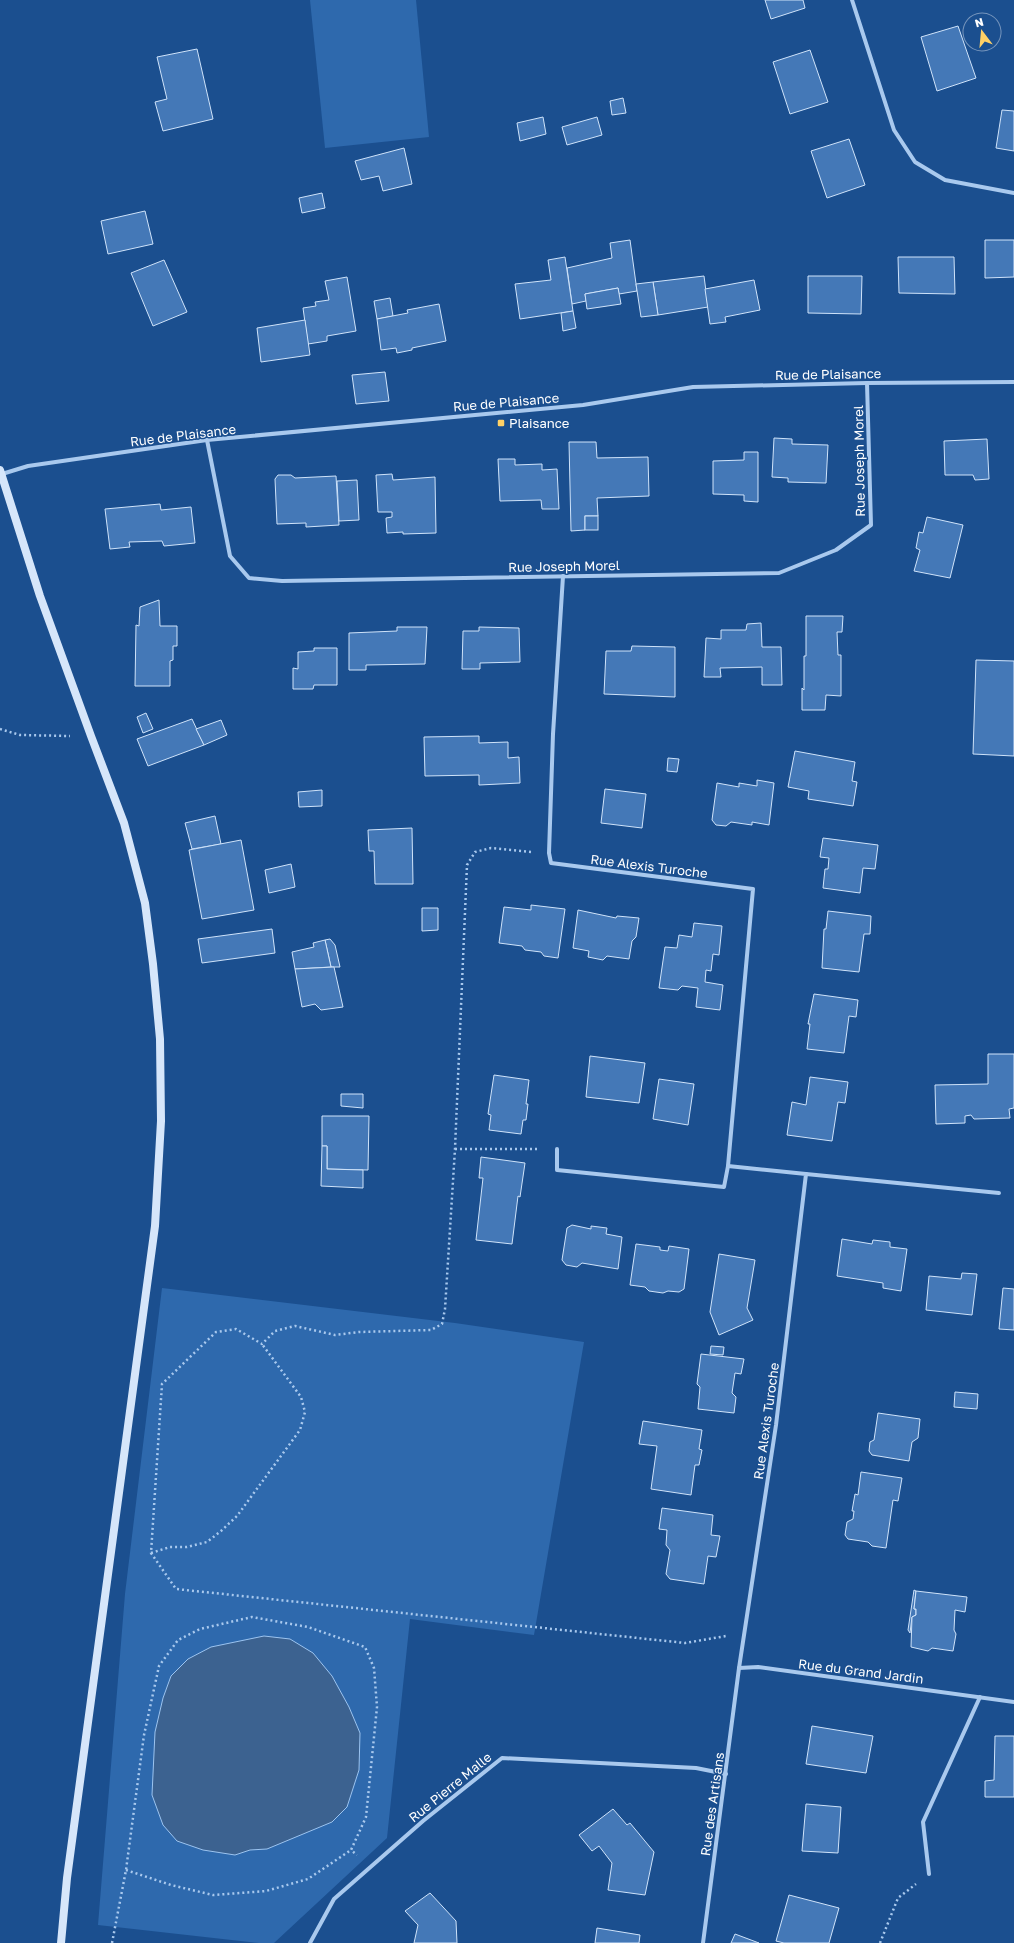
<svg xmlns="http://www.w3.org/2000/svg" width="1014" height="1943" font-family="'Golos Text',sans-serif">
  <rect width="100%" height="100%" fill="#1b4f8f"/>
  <!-- green -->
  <g fill="#2e69ad">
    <path d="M310,0h106l13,137 -104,11z"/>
    <path d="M162,1288l293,35 129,19 -50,293 -124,-16 -23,219 -113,105h-15l-161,-18 27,-331z"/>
  </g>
  <!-- water -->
  <path fill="#3c6290" stroke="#9cc4f0" d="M264,1636l26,3 23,14 19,23 17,31 11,26 -1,37 -12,37 -15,15 -65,27 -17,1 -15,5 -32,-5 -26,-9 -14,-16 -11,-30 3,-63 8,-34 8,-22 17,-17 23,-12z"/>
  <!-- building -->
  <g fill="#4478b7" stroke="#cfe3fa">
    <path d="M765,0h38l2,8 -34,11z"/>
    <path d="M958,26l18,52 -39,13 -16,-54z"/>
    <path d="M197,49l16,70 -50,12 -8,-29 12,-3 -10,-42z"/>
    <path d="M810,50l18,52 -38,12 -17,-52z"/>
    <path d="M623,98l3,15 -14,2 -2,-14z"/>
    <path d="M1002,110l12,1v40l-18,-3z"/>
    <path d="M543,117l3,17 -26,7 -3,-18z"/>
    <path d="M597,117l5,18 -35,10 -5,-18z"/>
    <path d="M849,139l16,46 -38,13 -16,-47z"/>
    <path d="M404,148l8,36 -29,7 -4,-15 -18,4 -6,-19z"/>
    <path d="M322,193l3,15 -23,5 -3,-15z"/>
    <path d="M145,211l8,33 -45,10 -7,-33z"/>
    <path d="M630,240l7,51 -18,3 -1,-6 -33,6 1,7 -14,3 -5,-36 45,-10 -2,-15z"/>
    <path d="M985,240h29v37l-29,1z"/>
    <path d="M565,257l8,54 -53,8 -5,-35 36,-4 -3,-20z"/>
    <path d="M898,257h56l1,37 -56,-1z"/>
    <path d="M164,260l23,52 -34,14 -22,-53z"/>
    <path d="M704,276l4,31 -50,8 -5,-33z"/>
    <path d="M808,276h54l-1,38 -53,-1z"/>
    <path d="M347,277l9,54 -29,5v5l-19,3 -5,-36 13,-2 -1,-4 14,-2 -4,-19z"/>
    <path d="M754,280l6,30 -35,7 1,5 -16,2 -5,-35z"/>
    <path d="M653,282l5,33 -17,2 -5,-33z"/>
    <path d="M618,288l3,16 -34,5 -2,-15z"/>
    <path d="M390,298l3,18 -16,3 -3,-18z"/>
    <path d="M439,304l7,37 -34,7v2l-15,3 -1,-5 -15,2 -4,-31 31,-6 -1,-3z"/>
    <path d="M573,311l3,17 -13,3 -2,-18z"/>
    <path d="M305,320l5,35 -49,7 -4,-34z"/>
    <path d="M385,372l4,29 -33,3 -4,-29z"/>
    <path d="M774,438l18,1v5l36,1 -2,38 -38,-1v-4l-16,-1z"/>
    <path d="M987,439l2,40 -14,1 -2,-5h-28l-1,-34z"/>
    <path d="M569,442h27l1,16 51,-1 1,39 -52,2 1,18h-13v14l-14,1z"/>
    <path d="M744,452h14v50l-14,-1v-6l-31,-1v-33l31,-1z"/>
    <path d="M498,459h17v6l27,-1v6l15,-1 2,40h-17l-1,-9 -41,1z"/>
    <path d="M392,474l1,6 42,-3 1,56 -33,1v-2l-16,1 -1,-15 6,-1v-5h-14l-2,-37z"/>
    <path d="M278,475h13l4,3 41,-2 3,49 -33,2v-4l-29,1 -2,-45z"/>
    <path d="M357,480l2,40 -20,1 -2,-40z"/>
    <path d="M160,504l1,6 30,-3 4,36 -31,3 -2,-5 -33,1 1,5 -20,2 -5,-40z"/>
    <rect x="585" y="516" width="13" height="14"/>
    <path d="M927,517l36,8 -13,53 -36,-7 6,-21 -4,-2 3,-16 4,1z"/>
    <path d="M159,600l1,26h17v20h-4v14l-3,1v25h-35l1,-61 3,1 1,-19z"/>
    <path d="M806,616h37l-1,16h-5l1,23h3v41l-15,-1 -1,15h-23v-22l2,2v-34h2z"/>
    <path d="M761,623l1,24h19l1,38h-20v-18l-42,1 1,9h-17l2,-39 15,1v-9h25l1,-6z"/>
    <path d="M397,627h30l-2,37 -59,1v5h-17v-37l48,-2z"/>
    <path d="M479,627l40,1 1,34 -40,1v6h-18l1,-38h16z"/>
    <path d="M632,646l43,1v50l-71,-3 2,-43h25z"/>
    <path d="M314,648h23v37h-23l-1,4h-20v-21l5,1v-17l16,-1z"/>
    <path d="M976,660l38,1v95l-41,-2z"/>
    <path d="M146,713l7,16 -10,4 -6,-16z"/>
    <path d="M192,719l12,26 -56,21 -11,-27z"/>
    <path d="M221,720l6,15 -23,10 -8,-16z"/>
    <path d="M479,736v7l29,-1v16l11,-1 1,26 -41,2v-10l-54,1 -1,-39z"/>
    <path d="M795,751l60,11 -3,19 5,1 -4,24 -45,-7 1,-8 -21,-4z"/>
    <path d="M668,758l11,1 -2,13 -10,-1z"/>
    <path d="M757,780l17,3 -5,42 -17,-3v3l-21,-3 -5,4 -10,-1 -4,-5 5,-37 22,4v-4l18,3z"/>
    <path d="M605,789l41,5 -4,34 -41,-5z"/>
    <path d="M322,790v16l-23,1 -1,-15z"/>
    <path d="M215,816l6,28 -29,5 -7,-26z"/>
    <path d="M412,828l1,56h-38l-1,-33h-5l-1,-21z"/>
    <path d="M823,838l55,7 -3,24 -12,-1 -3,25 -37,-5 2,-19h3l1,-11 -9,-1z"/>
    <path d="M241,840l13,70 -52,9 -13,-69z"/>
    <path d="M291,864l4,23 -26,6 -4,-23z"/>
    <path d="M531,905l34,4 -7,49 -14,-2 -3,-4 -16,-2 -3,-4 -23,-3 5,-36 27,3z"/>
    <path d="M422,908h16v22l-16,1z"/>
    <path d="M578,910l38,8 1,-2 22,2 -3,19 -4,4 -3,18 -22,-3 -4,4 -15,-3 1,-6 -16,-3z"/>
    <path d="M828,911l43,5 -1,18h-6l-5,38 -37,-4 2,-39h2z"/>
    <path d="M694,923l28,3 -3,29 -6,-1 -2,17 -5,-1 -1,12 18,3 -3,25 -24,-3 2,-19 -16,-2 -4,4 -19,-2 6,-41 12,1 2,-13 13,2z"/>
    <path d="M272,929l3,24 -73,10 -4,-24z"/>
    <path d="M330,939l5,6 5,22h-9l-6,-27z"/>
    <path d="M325,940l6,27 -36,2 -3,-17 22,-5 -1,-4z"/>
    <path d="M334,967l9,40 -22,3 -6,-6 -13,3 -7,-38z"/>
    <path d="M814,994l44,6 -2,17 -7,-1 -5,37 -37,-4 3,-25h-2z"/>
    <path d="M988,1054h26v54l-5,1 1,9 -36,1 -3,-4 -6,1v7l-29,1 -1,-39 53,-1z"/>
    <path d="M590,1056l55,7 -6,40 -53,-6z"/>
    <path d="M494,1075l35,5 -3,24h2l-2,16h-3l-2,14 -32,-4 2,-15 -3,-1z"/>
    <path d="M810,1077l38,5 -3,21 -7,-1 -6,39 -45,-6 5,-33 14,3z"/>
    <path d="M659,1079l35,5 -6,41 -35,-6z"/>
    <path d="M341,1094h22v14l-22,-2z"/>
    <path d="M322,1116h47l-1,54 -41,-1v-23h-5z"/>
    <path d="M322,1146h5v23l36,1v18l-42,-2z"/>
    <path d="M481,1157l44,6 -5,34 -2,-1 -6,48 -36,-4 7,-62h-4z"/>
    <path d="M572,1225l19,4v-3l16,2 -1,6 16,3 -4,32 -36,-6 -5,4 -11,-2 -4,-5 5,-32z"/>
    <path d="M842,1239l30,5 1,-4 17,2v5l17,2 -6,42 -18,-3v-5l-46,-7z"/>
    <path d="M636,1244l24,3v3l8,1 1,-5 20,3 -5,40 -5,3 -11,-1 -5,2 -14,-2 -4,-4 -15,-2z"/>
    <path d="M719,1254l36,6 -8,48 6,12 -34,15 -9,-23z"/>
    <path d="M962,1273l15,1 -5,41 -46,-5 3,-34 32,3z"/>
    <path d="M1003,1288l11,1v41l-15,-1z"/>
    <path d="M711,1346l13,1 -1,8 -13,-1z"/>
    <path d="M701,1354l43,5 -3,15 -6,-1 -3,20 4,4 -2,16 -36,-4 2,-22 -3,-3z"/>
    <path d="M955,1392l23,2 -1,15 -23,-2z"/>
    <path d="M878,1413l42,6 -2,19 -6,4 -3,19 -37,-6 -3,-4 1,-9 4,-2z"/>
    <path d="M643,1421l59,9 -3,19 3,1 -3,15h-4l-4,30 -40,-6 6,-43 -18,-2z"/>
    <path d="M861,1472l41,6 -4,23 -5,-1 -7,48 -14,-2 -4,-4 -20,-3 -3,-4 2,-13 6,-3 1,-8h-2l3,-17 3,1z"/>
    <path d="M662,1508l51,7 -2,20 9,1 -4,21 -8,-1 -4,28 -34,-5 -4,-5 4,-24 -4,-5 1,-15 -8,-1z"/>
    <path d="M914,1590l2,1 -2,18h2v6l-4,2 -2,16 -2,-3z"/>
    <path d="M916,1591l51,6 -2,15 -10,-2 -1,20 2,4 -3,17 -21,-3 -4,3 -17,-4 1,-30 4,-2v-6h-2z"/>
    <path d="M812,1726l61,10 -7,37 -60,-9z"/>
    <path d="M995,1736h19v61h-29v-16l9,-1z"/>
    <path d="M806,1804l35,3 -3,46 -36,-2z"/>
    <path d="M613,1809l14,16 3,-2 24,29 -9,43 -37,-5 4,-27 -13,-17 -7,5 -13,-16z"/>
    <path d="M430,1893l26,28 1,22h-43l4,-18 -13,-14z"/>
    <path d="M789,1895l50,13 -10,35h-45l-8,-2z"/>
    <path d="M597,1928l43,7 -1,8h-44z"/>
    <path d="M735,1934l24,9h-28z"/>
  </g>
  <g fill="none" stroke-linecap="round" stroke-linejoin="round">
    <!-- path -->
    <g stroke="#a9c9ee" stroke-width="2.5" stroke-dasharray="2 3" stroke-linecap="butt">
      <path d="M0,729l20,6 50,1"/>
      <path d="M531,852l-40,-4 -16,4 -8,13 -12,284 -10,160 -3,15 -11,6 -72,2 -24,3 -40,-9 -20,5 -13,13 -26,-15 -20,3 -54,52 -11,169 25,36 509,54 41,-7"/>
      <path d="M455,1149h83"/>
      <path d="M151,1553l19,-6h17l20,-5 14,-11 16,-15 63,-86 5,-18 -4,-15 -39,-53"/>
      <path d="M126,1870l45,15 42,10 53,-4 42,-12 43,-29"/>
      <path d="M112,1943l14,-73 18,-135 15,-69 19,-26 22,-11 52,-12 56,10 57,20 9,21 3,39 -11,110 -15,33 6,5"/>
      <path d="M880,1943l18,-45 18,-14"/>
    </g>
    <!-- street -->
    <g stroke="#a9c9ee" stroke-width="4">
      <path d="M852,0l42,130 21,32 30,18 69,13"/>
      <path d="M207,440l23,116 19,22 33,3 497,-8 57,-23 35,-25 -4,-142"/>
      <path d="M2,474l26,-8 179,-26 376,-35 110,-18 174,-4 147,-1"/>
      <path d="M563,576l-10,158 -4,119 2,10 202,26 -25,277 78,8 -30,251 -37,243 -36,275"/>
      <path d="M557,1149v21l167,17 4,-21"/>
      <path d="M806,1174l193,19"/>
      <path d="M739,1668l19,-1 256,35"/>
      <path d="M929,1874l-6,-52 57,-125"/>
      <path d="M310,1943l24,-44 89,-78 79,-63 194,10 30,6"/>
    </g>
    <!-- secondary -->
    <path stroke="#d6e6fa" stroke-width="8" d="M0,470l40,126 51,140 33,87 21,80 8,61 7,75 1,82 -6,105 -88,652 -6,65"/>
  </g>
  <!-- markers -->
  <rect fill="#ffd166" stroke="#1b4f8f" stroke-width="1.5" x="497" y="419" width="8" height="8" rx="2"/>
  <g text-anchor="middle" stroke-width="3" stroke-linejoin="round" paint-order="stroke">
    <!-- street labels -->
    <g font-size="13" fill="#fff" stroke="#1b4f8f">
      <text transform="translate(828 374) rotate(-1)" y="5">Rue de Plaisance</text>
      <text transform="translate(506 402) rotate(-5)" y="5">Rue de Plaisance</text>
      <text transform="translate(183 435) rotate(-7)" y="5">Rue de Plaisance</text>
      <text transform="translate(859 461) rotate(-91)" y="5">Rue Joseph Morel</text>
      <text transform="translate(564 566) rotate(-1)" y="5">Rue Joseph Morel</text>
      <text transform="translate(649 866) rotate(7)" y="5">Rue Alexis Turoche</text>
      <text transform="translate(766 1421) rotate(-82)" y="5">Rue Alexis Turoche</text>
      <text transform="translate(861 1671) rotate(7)" y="5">Rue du Grand Jardin</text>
      <text transform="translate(450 1787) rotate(-39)" y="5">Rue Pierre Malle</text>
      <text transform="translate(712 1804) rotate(-82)" y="5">Rue des Artisans</text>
    </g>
    <!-- poi labels -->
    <g font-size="13" fill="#fff" stroke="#1b4f8f" text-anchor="start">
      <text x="509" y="428">Plaisance</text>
    </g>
  </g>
  <!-- north arrow -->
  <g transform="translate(982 32) rotate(344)"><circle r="19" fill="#1b4f8f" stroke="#7695bc"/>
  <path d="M0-3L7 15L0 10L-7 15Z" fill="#ffd166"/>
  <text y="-6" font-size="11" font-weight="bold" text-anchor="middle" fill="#ffffff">N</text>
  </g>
</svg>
